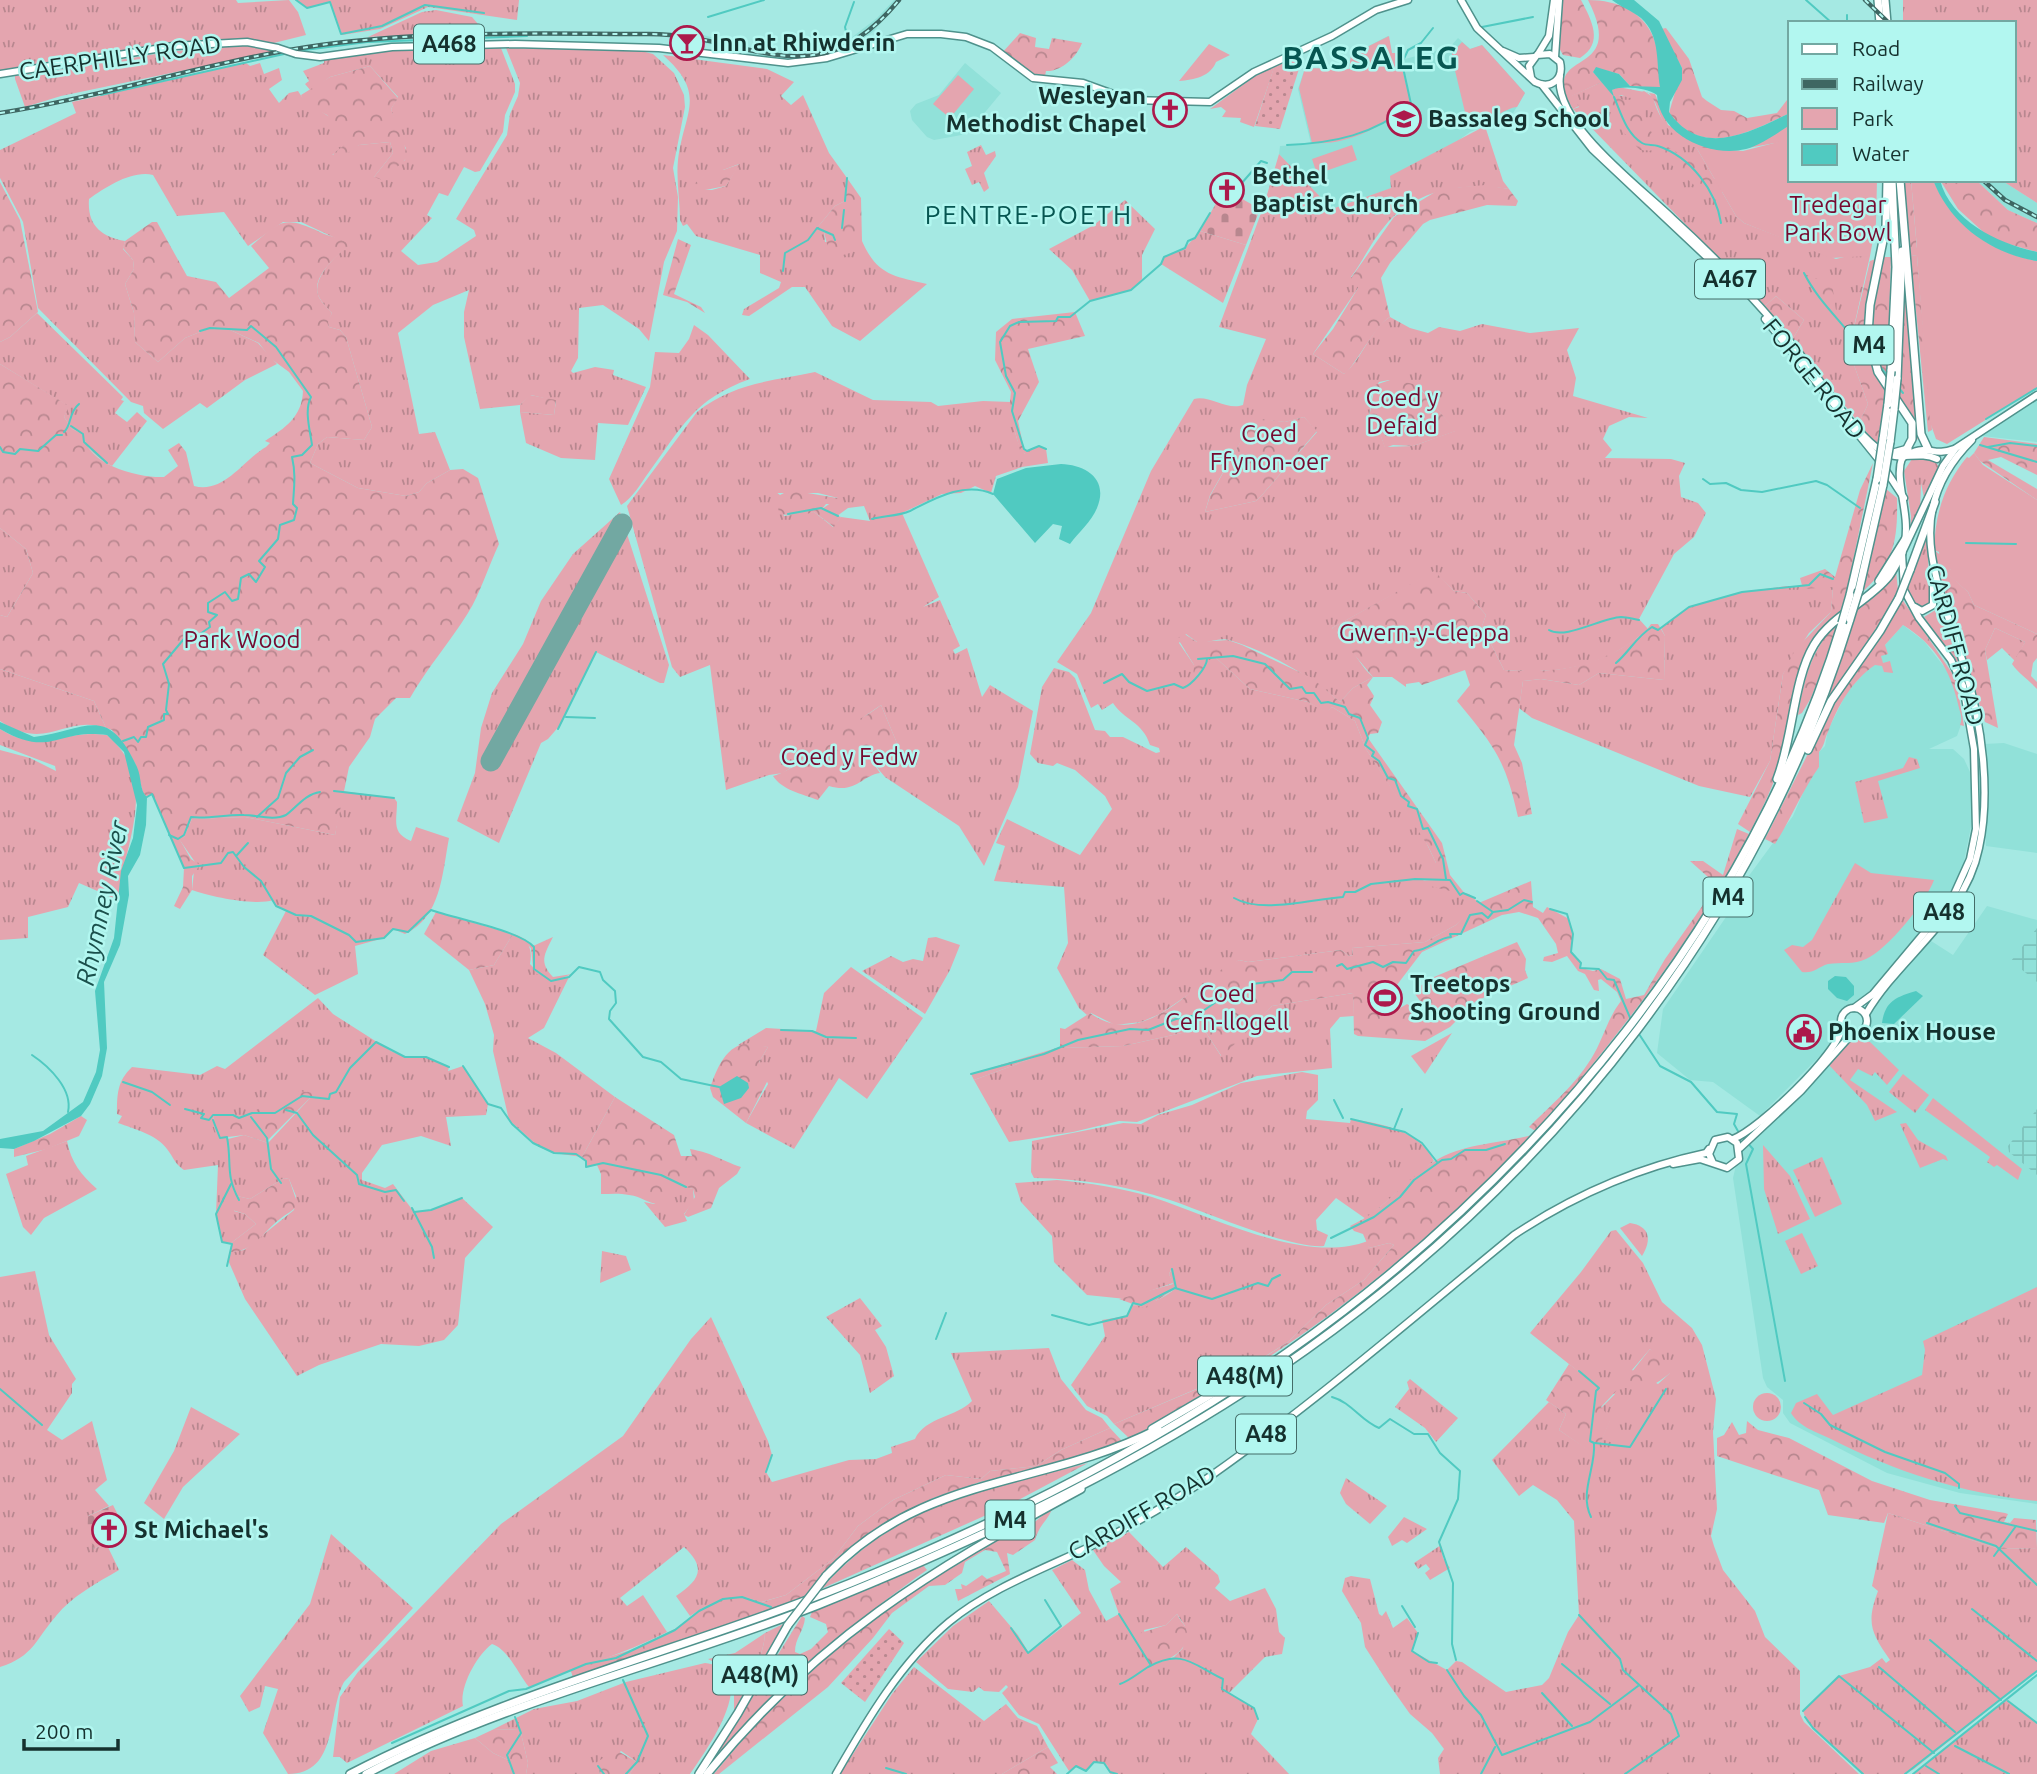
<svg xmlns="http://www.w3.org/2000/svg" width="2037" height="1774" font-family="Ubuntu,sans-serif">
  <defs>
    <pattern id="industrial-grid" width="8" height="8" patternUnits="userSpaceOnUse" patternTransform="scale(1.75)"><rect width="8" height="8" fill="#91e1d9"/><path d="M0 4h8M4 0v8" fill="none" stroke="#7cc2bb"/></pattern>
    <pattern id="grass-tufts" width="24" height="20" patternUnits="userSpaceOnUse" patternTransform="scale(1.75)"><rect width="24" height="20" fill="#e4a5af"/><path d="M3 7l-1-3M5 7V3M7 7l1-3M15 17l-1-3M17 17v-4M19 17l1-3" fill="none" stroke="#b8878f"/></pattern>
    <pattern id="forest-crowns" width="20" height="18" patternUnits="userSpaceOnUse" patternTransform="scale(1.75)"><rect width="20" height="18" fill="#e4a5af"/><path d="M2 6a3 3 0 1 1 6 0M12 15a3 3 0 1 1 6 0" fill="none" stroke="#b8878f"/></pattern>
    <pattern id="cemetery-stones" width="16" height="16" patternUnits="userSpaceOnUse" patternTransform="scale(1.75)"><rect width="16" height="16" fill="#e4a5af"/><path d="M2 7V4a2 2 0 0 1 4 0v3zM10 15v-3a2 2 0 0 1 4 0v3z" fill="#b8878f"/></pattern>
    <pattern id="garden-dots" width="8" height="8" patternUnits="userSpaceOnUse" patternTransform="scale(1.75)"><rect width="8" height="8" fill="#e4a5af"/><path d="M2 2h.1M6 6h.1" fill="none" stroke="#b8878f" stroke-width="1.8" stroke-linecap="round"/></pattern>
  </defs>
  <rect width="100%" height="100%" fill="#a5e9e3"/>
  <!-- built -->
  <g fill="#91e1d9">
    <path d="M894,0h7l-27,31 -15,11 -14,7 -47,10 -42,-4 -77,-18 2,-5 19,2 63,18 40,2 48,-16 26,-20z"/>
    <path d="M1388,36l4,17h12l1,6 45,-12 8,-9 12,11 12,-4 43,48 -13,22 -42,17 -78,56 -60,21 -53,-55 1,-8 31,-2 -13,-55 7,-21 44,1 2,-14z"/>
    <path d="M965,63l36,30 -34,41 -33,6 -7,-3 -15,-17 -2,-9 6,-7 23,-9z"/>
    <path d="M1976,180h25l36,23v20l-29,-13z"/>
    <path d="M2037,399v43l-55,-6 24,-18z"/>
    <path d="M1903,625l21,16 29,37 10,41 -6,17 -28,13h24l11,10 6,13 3,45 -10,49 -16,33 -77,95 -27,15 -6,10 1,14 -7,12 -71,71 -47,-34 -23,-2 -33,-27 6,-44 63,-92 22,-40 45,-61 16,-37 10,-12v-15l6,-6 3,-16 19,-38 20,-22 8,-6 7,2 -1,-10 4,-11z"/>
    <path d="M2004,743l33,11v99l-51,-7 -2,-102z"/>
    <path d="M1987,906l50,14v584l-77,-11 -73,-20 -97,-50 -7,-10v-13l-16,-13 -4,-9 -30,-200 7,-30 111,-113 14,-5 1,-16 62,-75 25,16z"/>
  </g>
  <!-- industrial -->
  <g fill="url(#industrial-grid)">
    <path d="M2037,928v54l-26,-21z"/>
    <path d="M2037,1109v66l-28,-23 -1,-6z"/>
  </g>
  <!-- grass -->
  <g fill="url(#grass-tufts)" fill-rule="evenodd">
    <path d="M0,0h236l2,3 51,-3 9,12 8,23 -32,8 -31,-3 -68,2 -175,29z"/>
    <path d="M296,0h223l-2,20 -89,-13 -48,22 -38,6 -12,-33 -23,6z"/>
    <path d="M1903,0h134v203l-36,-23h13v-157h-111z"/>
    <path d="M436,10l36,7 12,14 -116,6 54,-25z"/>
    <path d="M249,45l27,6 -215,45 -36,11 -10,-28v-3c79,-9 154,-29 234,-31z"/>
    <path d="M452,46l49,2 14,36v8l-10,23 -2,17 -23,39 -5,1 -11,-5 -16,29 -9,-3 -12,22 5,3 -31,33 17,14 19,-3 39,-26 -2,-6 -18,-11 51,-84 3,-21 8,-18 2,-13 -14,-35 135,3 12,3 21,19 10,22 1,12 -12,61 5,29 -1,34 -13,31 -15,79 -10,-12 -36,-24 -24,3 -1,50 -7,13 2,2 22,-6 19,3 -1,5 33,12 -18,38 -30,-2 -3,37 -34,-2 -35,-15 -6,-31 34,3 2,-14 -25,-6 -11,10 -40,4 -16,-72v-25l5,-22 -36,15 -35,28 21,101 16,-2 15,38 -23,13 -8,9 -13,4 -48,-8 -48,-25 8,-19 9,-7 37,3 8,-13 -26,-90 -6,-7 -11,-3 -2,-5 5,-9c-5,-5 -11,-11 -14,-18 -6,-17 19,-42 32,-50l-49,-23h-18l-35,24 -24,-34 -47,4 -24,-41c-21,-5 -47,12 -64,24 -2,26 12,38 36,42l-2,8 10,11 1,9 -9,15 9,29 1,29 23,20 27,-24 25,-10h16l32,15 19,21 -32,16 -38,28 -7,-5 -37,26 -19,-16 -1,-7 -12,-4 -93,-94 -15,-86 -23,-44v-28l76,-37 -4,-11 174,-39 4,3 10,-3 4,11 15,-6 3,12 -13,9 10,14 10,-10 9,-2c8,14 18,16 30,25 8,6 13,18 20,27l-16,12 27,-10 31,-3 3,11 -19,24 13,-2 6,-8 12,-7 1,-12 -6,-8 -9,-31 7,-12 -28,-31 -40,11 -19,14 -6,-7 4,-3 -6,-10 21,-8v-4l70,-9z"/>
    <path d="M663,55l104,14 27,13 -13,14 10,9 12,-10 26,58 18,25 -2,23 -10,5 -18,22 7,4 1,10 37,-1c15,34 31,35 65,43l-67,57 -28,-15 -27,-39h-13l-43,29 -7,-1 2,-6 35,-21 2,-6 -21,-9v-18l-64,-19 -9,-12 -4,2 -3,-6c0,-19 -4,-41 -2,-60 6,-49 30,-65 -15,-105zM739,164l-13,22 -14,4 -23,-1 22,-18 12,-1z"/>
    <path d="M1602,82c11,16 25,18 42,9l9,6c6,24 20,40 43,50l40,69 8,7 92,36 20,-5 14,2 -20,88 4,21 14,39 -9,19 -67,-83 12,-20 -28,-24 -11,10 -192,-197 6,-2 -8,-11z"/>
    <path d="M1485,126l18,55 6,8c-45,-7 -95,0 -125,38 -13,15 -21,34 -33,50l8,6 -1,5 -45,66 31,20c19,-16 27,-46 46,-57l20,11 18,5 11,-6 21,4 22,-7 48,9 49,-5 -12,22 9,28 -3,18 75,22 -19,-1 -20,9 -6,13 9,11 -7,8 66,1 14,4 -6,13 2,21 17,6 8,10 -12,24 -20,17 -35,65 9,10c-44,39 -88,45 -144,41l-22,-44 4,-11 -19,-22 -13,-2 -20,-19 -102,56c18,13 25,35 41,49l-20,11 -13,14c-31,-27 -71,-50 -111,-62 -10,-3 -21,4 -32,2l-11,-8 -7,9 15,22v14l12,-13 1,-8 8,-1 35,32 58,13 19,10 5,-5 23,14 11,28 58,89 12,25v18l-12,-1 -2,3 47,11 10,9 -23,22 -31,17 -73,6 1,7 -4,1 -8,-6 -93,12 -9,-2 -79,54 -19,8 -26,3 -24,-12 -4,2 -8,-7 -22,-40 11,-25 -4,-56 -70,-6 11,-35 -9,-3 11,-24 73,36 32,-46 -7,-13 -30,-26 -18,-7 -4,3 -15,-3 -8,-9 12,-67 12,-19 15,4 6,6 20,52 10,1 5,6h13l33,16 4,-1 -1,-4 -9,-3c-7,-23 -26,-25 -37,-42l-11,7 -4,-6 -7,4 -14,-34 -20,-12 34,-49 60,-142 43,-72c16,-4 33,12 49,6l4,-20 19,-46 -47,-12 45,-122 15,-51 53,55 59,-21 -1,-12zM1389,380l33,10 33,41 -42,15 -28,1 -7,-19 -9,-11 3,-22 7,-13zM1304,417l13,15 -55,63 -6,6 -51,11 5,-17 44,-76 31,3z"/>
    <path d="M981,145l5,10 9,-4 1,5 -12,17 5,15 -5,4 -5,-10 -7,3 -7,-16 7,-3 -5,-14z"/>
    <path d="M1125,200l30,29 -13,26v24l-11,11 -41,11 -18,-31 -23,-21 45,-24z"/>
    <path d="M1200,231l46,14 -23,58 -62,-39 3,-7 21,-9z"/>
    <path d="M37,313l86,84 -2,3 3,1 -9,12 12,9 10,-10 10,9 -35,45c-13,-7 -27,-18 -29,-32l-11,-5 -8,-12 4,-11 -68,-42v-22l10,-5z"/>
    <path d="M694,325l14,10 42,44c-56,20 -68,48 -101,93 -8,11 -17,27 -28,33l-12,-26 41,-92 5,-35 24,1 10,-14z"/>
    <path d="M815,372l58,28 58,2 7,4 45,-5 28,1c1,15 4,42 14,52l21,-5 2,14 -26,4 -26,9 -5,17 -16,-7 -14,7 -19,1 -40,19 37,84 -16,10 17,-7 20,46 -7,4 2,4 12,-6 15,49 8,-12 43,26 -15,76 -34,79 -25,-40 -74,-49 -11,-13 25,-16 -18,-43 -98,68 -14,2 -43,15 -16,-125 -30,12 -8,-10 -45,-161 70,-94c36,-29 75,-31 118,-40zM777,493h41l20,5 -16,11 15,7 11,-8 16,-2 6,15 -29,-4 -8,10 -19,-15 -30,4z"/>
    <path d="M1924,456l11,5 5,8 -8,20 -8,9 -3,-15 -1,32 -10,18 1,-17 -7,-45 8,-12z"/>
    <path d="M620,512l49,153 -5,18h-4l-64,-31 -35,72 -13,15 -7,4 -42,100 -42,-22 18,-48 6,-45 11,-35 31,-49 18,-43 19,-28 13,-19z"/>
    <path d="M0,528l26,21 7,24 -26,44 -7,-2z"/>
    <path d="M1927,530l2,50 4,16 -5,10c-14,3 -16,-7 -21,-17z"/>
    <path d="M1787,586l46,1 -2,25 -22,21 -26,41 -13,87 -20,36 -51,-11 -167,-68 -13,-10 4,-27 18,-2 38,6 20,-12 65,7 1,-44 -4,-8 28,-21 53,-15z"/>
    <path d="M1995,628l30,14 -10,19 -13,-13 -15,12 -2,-10z"/>
    <path d="M0,669l94,32 12,27c-43,-14 -58,25 -106,-7z"/>
    <path d="M0,729c42,26 61,0 107,6 54,45 17,109 11,165l-39,-17 -11,24 -40,10v21l-28,2v-190l30,8 26,13 -1,-5 -55,-21z"/>
    <path d="M1909,757l8,2 3,9 -42,13 10,37 -24,5 -9,-41 48,-14z"/>
    <path d="M342,791l52,7 3,4c0,19 -6,31 14,39l5,-14 33,11c-7,37 -8,79 -44,96l-12,-5 -9,9 -29,8 3,28 -43,21 -52,-40 23,-44 -10,-5 -3,-6c-17,6 -62,-3 -81,-10l3,-28 -16,-23 5,-2 8,-18 53,-2 90,18z"/>
    <path d="M1855,863l16,10 63,7c-8,22 -46,69 -68,79 -12,6 -25,3 -38,5 -10,3 -15,10 -26,8l-18,-22 8,-5 11,2 9,-7z"/>
    <path d="M513,934c15,3 20,15 17,30 13,14 20,16 39,13l-25,51 -16,10 28,15 59,44 -33,60 -28,-4 -15,-6 -30,-27 -16,-69 1,-16 -9,-31 -16,-34 25,-5z"/>
    <path d="M936,937l24,8 -10,25 -25,44 -63,-43 29,-15 12,6 10,-3 10,2 5,-23z"/>
    <path d="M851,967l72,51 -56,81 -28,-21 -45,71 -48,-26 22,-39 -9,-22 9,-15 -30,-2 28,-17 50,3 8,-38z"/>
    <path d="M1353,993l1,23 -14,1 -10,12 2,39 -75,8 -120,46 -18,-1 -46,11 -64,10 -35,-62 86,-32 63,-2 68,-15h14l16,25 51,-50z"/>
    <path d="M318,998l15,16 58,37 14,6h21l23,10 -1,4 15,-5 25,38 -2,11 -40,2 5,29 -30,-10 -39,9 -20,28v7l23,8 8,-4 21,28 17,-2 31,-12 31,29 -28,31 -7,67 -14,15 -25,6 -38,-2 -62,21 -22,11 -52,-77 -17,-39 3,-8 13,-2 50,-40 2,-14 -7,-17 -5,-1 -34,21 -13,-3 -3,15 11,3 11,10 -25,19 -9,-1 -6,-28 2,-49 -34,5c-10,-7 -10,-12 -17,-21 -11,-15 -33,-20 -49,-26l4,-7 -5,-2c0,-19 0,-33 15,-47l68,8 17,-9 8,3zM330,1094l-1,5 -17,-3 -44,47 -24,-8 -16,4 -13,-8 -2,-15 26,2 54,-23z"/>
    <path d="M1452,1033l-27,41 -14,-18z"/>
    <path d="M1856,1039l14,3 29,28 -12,15 -12,-13 -3,4 -14,-7 -8,11 47,32 -22,9 -8,-16 -39,-41 20,-22z"/>
    <path d="M1302,1072l16,3v25l-11,11 -1,8 44,4 1,-4c32,5 68,11 83,42l-68,58 -30,-21 -20,22 1,10 11,5 -4,11c-34,3 -118,-34 -154,-46 -45,-15 -89,-21 -136,-22l-3,-6 1,-31 91,-18 18,1 17,-9 34,-10 49,-22z"/>
    <path d="M1903,1074l26,21 -14,18 -26,-21z"/>
    <path d="M1933,1098l89,71 -4,11 -21,-15 -3,2 -7,-5 3,-5 -65,-47z"/>
    <path d="M1906,1123l12,17 28,16 2,5 -5,-2 -23,9 -20,-44z"/>
    <path d="M67,1141c4,21 14,34 30,48l-53,29 -13,17 -8,-8 -17,-53 22,-9 -2,-9z"/>
    <path d="M1763,1145l27,31 20,43 -32,15 -14,-45z"/>
    <path d="M1822,1157l20,47 -27,13 -22,-47z"/>
    <path d="M1057,1180c33,3 64,8 95,17 62,20 153,68 216,44l1,7 20,-5 5,2 -30,35 -38,25 -38,37 -40,25 -134,57 -7,-8 -20,-10 -16,-21 34,-49 -3,-16 24,-4 6,-11c14,2 32,-7 43,-16l-4,-19 -2,4 4,9 -47,16 -39,-4 -33,-33 -2,-26 -31,-34 -6,-19z"/>
    <path d="M682,1186l11,3 1,12 -10,13 3,7 -22,6 -21,-25 10,2z"/>
    <path d="M1630,1223c20,3 22,17 12,33l-22,-28z"/>
    <path d="M1616,1230l27,33 19,39 30,26 10,17 14,54 -3,33 4,77 -6,27 3,10 9,24 32,41 10,26 35,34v43l4,8 55,52h-419l-2,-16 6,-9 -12,-16 -22,-19 -22,-31 -23,-36 -4,-24 -19,-32 3,-13 6,-2 19,3 9,35 3,2 4,-5 7,17 14,-10 11,15 -6,18 35,19 9,-9 6,1 44,30 36,-7 7,-7 19,-46 11,-17 -5,-94 -17,-21 -24,-15 -14,11 -27,-36 57,-58 17,12 -7,16 36,24 15,-34 -9,-12 14,-14 -16,-6 -69,-55 51,-61 30,-41zM1650,1349l20,24 -12,11 -26,-14z"/>
    <path d="M1802,1233l16,33 -17,8 -16,-33z"/>
    <path d="M602,1251l24,5 5,14 -31,13z"/>
    <path d="M35,1271l14,64 27,44 -4,5v9l-25,37 15,10 30,-19 15,59 -12,10 14,16 -21,10 6,33 12,-6 13,27c-22,13 -47,26 -63,46 -21,24 -22,40 -56,51v-390z"/>
    <path d="M2037,1287v214c-73,-7 -141,-29 -206,-62 -14,-7 -32,-12 -40,-26l5,-10 21,-9 16,21 89,-40 3,-25 -2,-9z"/>
    <path d="M860,1298l22,28 -7,4 11,17 8,29 -24,17 -10,-38 -34,-38z"/>
    <path d="M711,1317l57,124 4,14 -6,17 6,10 77,-22 27,-1 16,-6 -1,-6 24,-8c10,-22 42,-22 57,-38l-21,-48 98,-5 12,31 25,31 16,8 8,10 -49,22 -25,16 -46,5 -9,8 -35,-4 -53,25 -35,26 -25,33 -47,36 -25,7 -16,-5 -41,10 -14,9 -14,-20c22,-15 32,-27 8,-49l-64,51 7,8 16,-11 24,37c-45,23 -92,36 -138,55 -10,-12 -21,-38 -37,-43 -15,11 -33,43 -29,62l-116,57 -7,-6h-7l7,-60 18,-25 143,-148 122,-88 68,-97z"/>
    <path d="M1410,1379l48,39 -22,24 -11,-14 -30,-21 14,-18 -2,-7z"/>
    <circle cx="1767" cy="1407" r="14"/>
    <path d="M191,1407l49,27 -57,53 -19,32 -20,-16 30,-52z"/>
    <path d="M1346,1478l41,28 -17,18 -24,-20 -6,-11z"/>
    <path d="M1888,1513l111,36 38,-1v123l-123,98 -9,5h-42l-56,-52 -4,-11 36,-35 31,-9 12,-9 4,5 4,-3c-19,-27 -24,-37 -12,-69l-6,-5z"/>
    <path d="M1404,1517l23,12 -20,14 -5,-3 -10,6 -4,-9z"/>
    <path d="M1129,1532l34,35 23,-20 32,28 2,7 -5,6 15,13 35,-13 11,21 3,23 6,6 -3,16 -17,3 -36,36 25,15 4,11 -7,15 38,40h-179l-3,-9 -13,-3 -8,9 -10,-4 -7,4 -30,-47 -20,-9 -17,-22 6,-6 -2,-2 -7,7 -15,-1 -5,-4 -6,5 -25,-3 -32,-27 37,-36 36,-25 29,34 11,18 52,-40 -29,-43 20,-10 13,10 4,20 17,31 13,-7 -9,-25 11,-7 -17,-16 -11,-16zM1177,1614l8,12 -2,22 -9,9 -22,8 -8,-35 22,-5z"/>
    <path d="M331,1534l82,74 -69,74c-17,30 -5,92 -56,92l-25,-41 15,-44 -13,-3 -5,21 -11,5 -9,-16 70,-92z"/>
    <path d="M1441,1545l2,13 7,10 -20,12 -5,-7 5,-4 -4,-5 -8,5 -4,-6z"/>
    <path d="M765,1633c-1,21 -13,47 -31,58l-9,-23 -17,-9 27,-6z"/>
    <path d="M705,1663c60,7 0,89 -15,111h-60l7,-12 -16,-11 -22,19 1,4h-74l2,-11 -8,-34 -28,1 42,-21 43,-8 49,-19z"/>
    <path d="M914,1667l70,54 22,-17 12,14 19,8 11,21 -46,27h-162l52,-80z"/>
    <path d="M2007,1700l30,23v51h-124z"/>
    <path d="M475,1738l18,15 15,7 6,14h-120l37,-23z"/>
  </g>
  <!-- forest -->
  <g fill="url(#forest-crowns)">
    <path d="M1562,0h19c11,21 23,43 -1,58l-17,-3 -4,-7z"/>
    <path d="M1588,0c30,0 59,12 68,45 4,14 2,29 5,43l-31,-2 -11,-12 -23,-6 -3,4 9,10 -30,14 7,10 -6,3c-38,-64 57,-27 15,-109z"/>
    <path d="M1666,28l23,31 13,38 5,4 14,9 13,1 13,7 30,-5 13,-17v17c-41,19 -87,46 -121,0l13,-45 -21,-39z"/>
    <path d="M1020,33l16,5 -1,9 14,2 3,-11 30,5c-5,14 -21,29 -36,28l-1,5 5,2 -9,2 -40,-26z"/>
    <path d="M370,66l28,32 -7,11 17,46c-5,10 -15,12 -23,26l-11,-4 19,-24 -3,-11 -31,3 -18,13 -8,2 1,-7 13,-10 -20,-28 -22,-11 -4,-9 29,-18z"/>
    <path d="M1618,87l37,7 13,31 42,22 36,2 44,-24v14c-8,4 -17,4 -26,6 -31,6 -67,13 -92,-12 -14,-13 -13,-30 -24,-41l-18,6 -9,-3 -6,2 27,10 12,32 36,21 23,19h11l30,-10 -40,29 -10,-15 -9,3 -29,-26 -5,-9 -21,-1c-16,-16 -33,-34 -32,-59l5,5 -1,-6z"/>
    <path d="M740,164l-14,22 -21,4 -9,7 -8,-8 23,-19h12z"/>
    <path d="M847,178l14,20 1,43 -12,12 -14,4 -7,-5 -5,-20 -7,-4 18,-22 10,-5z"/>
    <path d="M1903,180h8l6,69 -6,6 6,1 15,174 -4,2z"/>
    <path d="M1940,180h36l32,30 29,13v29l-46,-13 -33,-30z"/>
    <path d="M0,182l20,38 18,92 -28,25 -10,5z"/>
    <path d="M1485,185l24,4 9,12 -2,5 -29,-1 -57,15 -7,4 -33,39 -9,15 9,39c-13,7 -31,41 -43,55l-3,2 -31,-20 20,-25 25,-41v-5l-7,-5 43,-61 46,-28z"/>
    <path d="M152,222h5l30,54 29,6 13,16 40,-30 -18,-22c30,-25 32,-31 69,-14 10,5 17,4 31,13 -12,7 -35,29 -34,44 0,10 9,17 15,24l-4,9 1,5 11,3 6,7 26,90 -8,13 -37,-3 -9,7 -8,19 48,25 48,8 13,-4 8,-9 23,-13 13,-1 15,9 21,66c-10,21 -19,50 -31,69 -18,29 -41,55 -58,85h-14l-21,21 -5,18 -21,30 -14,68 -90,-18 -53,2 -8,18 -4,3 11,19 9,6 -8,11v14l-12,19 -6,-3 9,-19 1,-19 -32,-74 -5,3 -4,-4 -8,-30 -23,-33 -6,-2 -12,-27 -94,-32v-54l7,2 26,-44 -7,-24 -26,-21v-164l69,42 -5,11 8,12 11,5c4,31 55,44 81,43l14,-11 -10,-16 11,-7 7,9 8,34c30,8 49,-26 72,-39l4,-4 -5,-2c20,-13 37,-24 38,-50l-14,-19 -19,-14 -11,-15 -33,-15h-16l-25,10 -27,24 -23,-20 -1,-29 -9,-29 9,-15 -1,-9 -10,-12 2,-7z"/>
    <path d="M678,239l13,6 -17,49 27,13 4,6 -18,-11 -24,-7z"/>
    <path d="M1883,257h8l-4,129c-21,-50 -14,-78 -4,-129z"/>
    <path d="M1878,258l-14,73 8,34 15,25 -10,55 -18,-22 9,-19 -14,-39 -4,-21 20,-83z"/>
    <path d="M1804,274l28,10 5,33 -19,-17z"/>
    <path d="M1906,282l12,157 -4,2 1,-16 -17,-25z"/>
    <path d="M1776,296l28,24 -12,20 -27,-34z"/>
    <path d="M1075,312l10,24 -57,13 11,33 -21,39 6,28 3,2 12,-5 7,3c-11,4 -17,10 -26,1l-11,-40 2,-18 -16,-32 1,-28 16,-13z"/>
    <path d="M1393,379l24,6 39,46 -43,15 -20,-1 -8,3 -7,-20 -9,-10 6,-33z"/>
    <path d="M530,395l26,5 -2,15 -34,-3v-7z"/>
    <path d="M1304,417l13,14 -55,64 -6,6 -51,11 5,-16 44,-78 31,4z"/>
    <path d="M1984,437l53,7v31l-36,-18 -13,3 49,29v11l-57,-39 -6,-8z"/>
    <path d="M1873,463l-30,147c-47,36 -46,104 -64,157 -7,22 -18,44 -29,65l-12,-8 32,-63 13,-87 12,-24 36,-38 2,-25 -30,2 -3,-11 25,-9 10,8 25,-87z"/>
    <path d="M1885,488l12,10c1,42 -3,67 -37,96z"/>
    <path d="M790,490l53,9 -5,5h-12l-4,5 19,8 -7,10 -20,-15 -15,4 -20,-2 -3,-22 4,3z"/>
    <path d="M1934,550l17,13v6l-5,3 22,20 6,13 63,29v24l-4,5 -2,13 6,6v7c-9,-10 -18,-15 -25,-25l13,-22 -30,-14 -10,22 13,78 -13,-6 -46,-143z"/>
    <path d="M1896,570l2,21 -7,15 -64,95 31,-97z"/>
    <path d="M1434,571l20,20 13,2 19,22 -4,11 22,44c44,3 79,0 118,-22 11,-7 23,-14 29,-24h7l7,12 -1,44 -65,-7 -20,12 -38,-6 -18,2 -9,64 8,18 10,51 -14,3c-13,-58 -23,-70 -61,-116l13,-16 -5,-15 -43,15 -3,-3 -13,2v3l-14,-10h-19l-6,8 7,11 -4,9 12,17 -4,11 -8,1 -2,4 74,105 8,32 16,20 -56,-14 26,-1v-17l-8,-17 -62,-97 -11,-28 -23,-14 -5,6 -19,-11 -58,-13 -35,-32 -8,1 1,5 -15,17 1,-15 -16,-26 5,-6 14,9 31,-2 14,5 70,33 28,24 13,-14 20,-11 -41,-49z"/>
    <path d="M1902,599l54,80 8,47 -4,-1c3,-8 0,-12 -2,-21 -8,-35 -23,-59 -55,-79l-18,20 3,9 -7,2 2,7 7,-2 3,12 -9,-1 -2,-6 -7,-1c-23,16 -37,40 -47,67 -4,8 -3,13 -9,20v15c-17,24 -28,52 -44,77l-10,-5 65,-129 53,-76z"/>
    <path d="M1942,606l21,67 10,48 -21,-65 -28,-39z"/>
    <path d="M1841,618l-30,80 -9,15 -4,2c7,-42 14,-66 43,-97z"/>
    <path d="M881,705l18,43 -25,16 6,9c-19,3 -24,21 -51,13l-11,14c-16,-6 -36,-10 -45,-24 23,-6 49,-33 69,-47 13,-8 27,-14 39,-24z"/>
    <path d="M1737,829l12,5c-57,110 -133,203 -212,298l-8,-5c21,-21 46,-42 62,-68 12,-19 16,-40 30,-58l-4,-9 -16,-13 -3,1 1,11 -5,-1 -9,-16 -7,-3 -11,-15 -15,6 -9,-1 1,-4 14,-4 -2,-9 -18,-26 -19,-6 -17,3 -80,37 -35,46 -13,-3v11l3,-5 9,-1 1,6 13,2 7,-4 8,5 5,10 8,-7 -13,-18 5,-8 14,-9 83,-35 9,17 -1,11 3,8 -52,23 -26,26 -25,14 -67,-5 -4,-2 -1,-41 -81,13 -50,51 -17,-26h-14l-68,15 -63,2 -86,32 -3,-6 89,-27v-19l5,1 25,-16c57,40 103,-34 149,-53l9,2 93,-12 8,6 4,-1 -1,-7 73,-6 31,-17 18,-20 57,-24 2,26 10,6 4,-6 22,12 4,15 -2,18 10,11v5l12,3 8,-2 19,10 6,20 18,-4 21,-36 52,-74 -27,-24h13l20,14z"/>
    <path d="M436,912l77,22 -19,31 -25,5 -45,-36z"/>
    <path d="M553,937c-9,18 -14,25 0,40l19,-3 -18,7c-25,-5 -20,-13 -23,-33l-7,-7 1,-2 8,7z"/>
    <path d="M750,1043l18,4 -9,15 10,16 -23,45 -33,-26 -3,-9c7,-20 16,-44 40,-45z"/>
    <path d="M296,1091l34,3 -1,5 -17,-3 -44,44v3l-24,-8 -24,3 -5,-7 -2,-16h20l6,3z"/>
    <path d="M615,1097l59,38 7,21h11l-2,-7c23,4 30,11 51,18l-4,7 -18,14 -8,20 -23,9 -4,-2 11,-18 -2,-8 -11,-3 -11,15c-22,8 -24,-4 -42,-6 -9,-2 -19,-1 -28,-1v-20l-4,-9 -11,2 1,-4 -5,-6z"/>
    <path d="M81,1116l6,4 -8,16 -32,13 -33,8v-8l36,-15z"/>
    <path d="M1532,1135c-117,123 -251,227 -403,303l-15,-14 135,-57 39,-25 38,-37 38,-25 30,-35 -5,-2 -20,5 -6,-14 -9,-3 -4,-5c35,-16 54,-46 85,-65 25,-17 67,-18 97,-26z"/>
    <path d="M284,1178l5,1 9,26c-5,6 -12,9 -18,14 -15,11 -27,33 -49,33v-9l25,-19 -11,-10 -16,-5 1,-7 7,-6 13,3z"/>
    <path d="M1172,1269l3,20 -31,19 -25,-9 54,-15 -4,-10z"/>
    <path d="M1650,1349l25,20c-19,16 -29,23 -55,18l-19,20 10,12 -16,36 -36,-25 7,-16 -20,-14 23,-36 30,23 9,-4 12,4z"/>
    <path d="M1747,1421l11,9 31,8 83,43 58,19 75,13 3,1 -4,8 6,1 4,-5 22,2 1,28 -38,1 -111,-36 -4,10 -56,-8 -9,-25 -102,-34v-18l7,-3 8,-13 7,13 7,-2z"/>
    <path d="M1110,1428l12,13 -86,29 -56,12 -47,16 -65,37 -38,31 -29,34 -228,77 -3,-8 61,-19 44,-21 29,-22 20,-9 21,-1 17,5 24,-7 47,-36 25,-33 35,-26 53,-25 35,4 9,-8 46,-5 25,-16z"/>
    <path d="M1088,1463l-77,41 -190,85c80,-89 159,-97 267,-126z"/>
    <path d="M1053,1507c-5,14 -13,16 -18,33l-22,15 -6,-2 3,21 -52,27 -3,-12h7l-1,-5 5,2 16,-11 5,4 19,-8 -9,-19 -12,-2 -20,12 -3,11 -17,12 -16,1 -37,27 -19,25 -45,49 -109,87h-5c37,-45 78,-92 125,-130 57,-45 119,-82 181,-120l11,1z"/>
    <path d="M923,1565l4,5c-83,58 -143,115 -213,187l88,-141 3,2c-1,13 -10,20 -10,34l5,2 11,-5 17,-17 -2,-8 -16,-7 2,-5z"/>
    <path d="M1177,1614c2,5 7,10 9,14 6,23 -18,32 -35,38l-17,-31 32,-10z"/>
    <path d="M785,1623l-51,89v-21c18,-11 30,-37 31,-58z"/>
    <path d="M520,1729l8,34 -2,11h-12l-6,-14 -15,-7 -18,-15 17,-8z"/>
    <path d="M1048,1747l10,16 -8,4 7,7h-55z"/>
    <path d="M616,1750l21,12 -7,12h-30l-3,-12z"/>
  </g>
  <!-- cemetery -->
  <g fill="url(#cemetery-stones)">
    <path d="M1218,194l19,2 23,13 -14,36 -46,-14 18,-31z"/>
    <path d="M113,1505l12,24 -9,9 -22,11 -7,-17 1,-16z"/>
  </g>
  <!-- park -->
  <g fill="#e4a5af">
    <path d="M1389,36l3,17h12l1,7 -5,1 11,43c-27,22 -64,42 -99,39l-13,-55 6,-20 44,1 2,-14z"/>
    <path d="M1462,42l8,7 12,-4 43,48 -8,14c-10,0 -34,18 -48,22l-17,-71v-5z"/>
    <path d="M1209,44l21,11 -14,7c-5,14 -22,18 -37,19z"/>
    <path d="M1297,55l5,3 -4,14 -24,-4 -20,59 -14,-5 1,-4 -19,-1 4,-6 -5,-4 -11,2 45,-33z"/>
    <path d="M958,75l16,14 -24,29 -17,-14z"/>
    <path d="M1790,139v41h87l-1,43 -6,33 -39,2 -87,-35 -8,-7 -40,-69 47,4z"/>
    <path d="M1352,145l5,15 -40,14 -5,-15z"/>
    <path d="M1911,180h22c19,45 57,72 104,81v127l-90,56 -11,-5 -6,-17 -13,-166 -7,-1v-3l7,-4z"/>
    <path d="M1974,453l9,12 54,35v134l-63,-29 -6,-13 -23,-20 6,-3v-5l-11,-3 -1,-9 -5,-2c1,-36 10,-65 33,-93l2,1z"/>
  </g>
  <!-- garden -->
  <g fill="url(#garden-dots)">
    <path d="M1274,67l24,5 -18,57 -25,-3z"/>
    <path d="M889,1629l15,14 -39,59 -24,-19z"/>
  </g>
  <!-- water -->
  <g fill="#50cac1">
    <path d="M1612,0h22l25,21 23,47v12l-12,22 -1,10c33,47 81,20 121,1v12c-13,8 -29,20 -44,24 -36,9 -87,-14 -89,-54 -10,-7 -33,-10 -45,-5l2,7 -21,-25 3,-5 23,7 11,12 30,1c-4,-23 1,-51 -19,-69 -9,-7 -20,-11 -29,-18z"/>
    <path d="M1933,180h7c11,42 60,64 97,72v9c-46,-7 -87,-37 -104,-81z"/>
    <path d="M1061,464c25,1 48,15 36,44 -5,13 -19,25 -27,36l-11,-5 3,-13 -9,-2 -18,19 -42,-49 4,-15 29,-11z"/>
    <path d="M0,722l34,15c54,-7 73,-34 103,30 5,11 2,23 10,30l-1,28 -6,30 -12,21 1,19 -9,50 -16,37 3,66 -5,28 -12,28 -9,12 -47,25 -20,8 -14,-1v-9l43,-8 40,-29 13,-30 4,-22 -5,-59 19,-53 7,-67 12,-33 4,-33 -13,-53 -17,-17c-51,-7 -55,24 -107,-6z"/>
    <path d="M1835,976l11,1 8,9v9l-7,6 -10,-3 -9,-9v-8z"/>
    <path d="M1916,991l7,5 -29,28 -12,-1c3,-22 14,-26 34,-32z"/>
    <path d="M737,1076l11,7 1,5 -8,10 -17,6 -5,-17z"/>
  </g>
  <g fill="none" stroke-linecap="round" stroke-linejoin="round">
    <!-- stream -->
    <g stroke="#50cac1" stroke-width="2">
      <path d="M296,0l11,8 23,-6 11,32 41,-8 43,-21 59,8"/>
      <path d="M1806,0l26,23"/>
      <path d="M708,17l56,-17"/>
      <path d="M1847,23v-8"/>
      <path d="M1482,27l51,-10"/>
      <path d="M847,36l-2,-9 9,-25"/>
      <path d="M297,51l70,-9 160,-6"/>
      <path d="M101,95l183,-41"/>
      <path d="M1614,97c7,16 12,36 28,46 5,3 11,1 16,3 33,11 58,45 63,77"/>
      <path d="M1287,145c47,-2 87,-10 124,-41l-9,-41 6,-13 13,-7 12,-15"/>
      <path d="M1241,184l20,-23 6,2"/>
      <path d="M845,201l2,-23"/>
      <path d="M842,228l2,-18"/>
      <path d="M783,271l2,-18 23,-13 9,-12 16,7 2,5"/>
      <path d="M1804,273c15,30 40,50 60,79"/>
      <path d="M1881,368l6,7"/>
      <path d="M1898,387l5,6"/>
      <path d="M1986,419l51,-31"/>
      <path d="M71,426l12,8 1,8 23,21"/>
      <path d="M64,432c8,-7 4,-19 15,-28"/>
      <path d="M1980,445l57,17"/>
      <path d="M0,447l3,5 12,2 5,-5 18,2 18,-16h6"/>
      <path d="M1988,447l22,-4 27,3"/>
      <path d="M1046,449l-7,-3 -12,5 -3,-2 -12,-38 3,-18 -9,-17 -6,-34 10,-16 9,-4 37,-1 2,-4h12l20,-16 41,-11 30,-26 3,-7 21,-9 3,-7 7,-3 15,-25"/>
      <path d="M1703,479l7,5 16,-1 15,7 21,2 54,-11 11,4 33,23"/>
      <path d="M788,514l33,-6 17,8"/>
      <path d="M872,519c11,-3 27,-3 38,-8 24,-12 54,-30 83,-17"/>
      <path d="M1966,543l50,1"/>
      <path d="M1549,630c16,10 52,-12 72,-13 6,0 12,2 18,3"/>
      <path d="M1198,659l35,-3 32,8 25,25 12,-2 4,6h8l7,10 7,-1 17,5 4,7 11,4 8,20 -3,7 9,7 -2,4 7,5 9,17 7,2 6,16 8,6 -1,4 9,3 6,20 5,-1 15,31 3,20"/>
      <path d="M1616,663c14,-12 20,-26 36,-36l6,3 31,-23 53,-15 67,-7 11,-11 13,5"/>
      <path d="M1104,683l18,-9 7,8 18,9 27,-7 9,4c9,-3 24,-21 24,-29"/>
      <path d="M566,717l29,1"/>
      <path d="M558,729l38,-77"/>
      <path d="M123,741l11,-4 4,5 3,-5h5l2,-10 16,-7v-6h4l-2,-4 3,-26 -6,-20 25,-30h12l10,-7 -1,-5 8,-7 -9,-3v-9l17,-11 7,9 6,-2 3,-21 8,-4 7,8 9,-15 -6,-6 19,-22 2,-14 14,-5 3,-12 -4,-4c1,-17 3,-30 -1,-47l10,-2 10,-10c-2,-15 -8,-35 -1,-48l-35,-50 -25,-21 -4,4 -37,-2 -10,3"/>
      <path d="M334,791l60,7"/>
      <path d="M147,797l5,-3 32,74 37,-5 7,-10 5,-1 11,15 17,14 15,25 20,9 15,1 38,19 7,7 28,-4 9,-9 15,3 23,-22c25,9 88,20 103,37v22l17,12 18,-4 10,-10 21,5 3,8 12,11 1,12 -6,8 -1,8 34,38 18,5 20,17 38,8"/>
      <path d="M257,817l21,-19 8,-25 14,-16 13,-7"/>
      <path d="M169,835l9,4 6,-4 7,-18c19,2 36,-3 53,-2 12,0 30,6 42,0 10,-7 19,-21 34,-23"/>
      <path d="M237,855l11,-12"/>
      <path d="M1234,898c28,16 78,1 109,-1l2,-5h10l16,-8 44,-5 35,1 10,15 3,-2 12,5"/>
      <path d="M1477,901l16,11 15,-2 16,-10 8,2"/>
      <path d="M1550,909l17,5 6,20 -2,18 10,11 -1,5 19,1 8,10 7,1 17,40"/>
      <path d="M1337,966l5,-2 5,5 26,-7 10,5 10,-5 13,1 8,-12c16,-1 24,-14 37,-14l-1,-3h11l9,-19 12,-2 6,5 5,-6"/>
      <path d="M1200,1013l29,-20 5,3 6,-6 8,1 4,-7 31,-4 9,-8h20"/>
      <path d="M781,1030l31,1 14,6 30,1"/>
      <path d="M1639,1034l21,32 31,16 26,30 20,2 -3,10 5,9"/>
      <path d="M32,1055c18,12 41,35 36,57"/>
      <path d="M463,1066l25,38 13,4 11,16 21,19 21,10 22,1 10,7v6l17,-4 58,12 25,12"/>
      <path d="M971,1074l73,-20 34,-14 52,-11 18,1 28,-11 21,-4"/>
      <path d="M123,1082l29,10 18,13"/>
      <path d="M1334,1100l9,18"/>
      <path d="M185,1109l19,5 -3,4 8,2 4,-5h20l6,3 13,-5h23l27,-17 27,3 1,-5 6,-2 14,-24 26,-26 29,15h21l23,10"/>
      <path d="M286,1110l11,3 16,22 44,40 2,9 26,8 11,-2 8,11"/>
      <path d="M251,1117l16,21 4,31 10,14"/>
      <path d="M1351,1119l54,13 17,11 15,19"/>
      <path d="M213,1120l7,18 7,-1c5,27 -2,37 12,63"/>
      <path d="M1394,1129l8,-20"/>
      <path d="M1743,1138l10,11 -7,15 39,217"/>
      <path d="M412,1208l20,39 2,11"/>
      <path d="M414,1212l17,-2 31,-12"/>
      <path d="M1331,1238l43,-21 26,-20 14,-17 28,-20 9,-1 14,-9h21l19,-6"/>
      <path d="M227,1266l5,-22 -10,-2 -6,-28 15,-30"/>
      <path d="M1172,1269l4,19"/>
      <path d="M1052,1315l37,10 38,-9 6,-13 8,2 34,-17 37,11 46,-16 10,3 4,-7 8,-4"/>
      <path d="M936,1339l10,-26"/>
      <path d="M1579,1371l20,17 -3,3 -6,50 4,2c2,25 -15,50 -3,74"/>
      <path d="M0,1389l42,36"/>
      <path d="M1332,1397c19,5 29,24 47,31l11,-9 24,15h14l12,19 20,18 -2,28 -19,43 14,41 -1,61 4,16"/>
      <path d="M1804,1403l17,11 9,11 55,27 60,21 14,11v4"/>
      <path d="M1595,1443l35,4 36,-58"/>
      <path d="M766,1472l6,-17"/>
      <path d="M1955,1506l5,7 77,18"/>
      <path d="M1927,1523l69,23 41,39"/>
      <path d="M1994,1556l22,-30"/>
      <path d="M1402,1606l13,21"/>
      <path d="M1972,1609l65,52"/>
      <path d="M1119,1614l31,50"/>
      <path d="M1579,1615l41,44 3,11 48,44 8,22 -54,38"/>
      <path d="M1011,1628l17,25 33,-27 -16,-26"/>
      <path d="M1418,1633l-6,18 17,11 8,1"/>
      <path d="M1930,1640l71,60"/>
      <path d="M1562,1664l48,40"/>
      <path d="M1879,1667l76,65"/>
      <path d="M1447,1670l17,26 17,19 21,40 88,-33 48,-36"/>
      <path d="M623,1680l25,56 -11,26 -11,12"/>
      <path d="M1120,1684c11,-4 18,-11 28,-17 35,-19 45,-2 75,12l-1,10 32,19 4,11"/>
      <path d="M1542,1693l30,33"/>
      <path d="M2008,1701l29,22"/>
      <path d="M1803,1711l36,-35 95,77"/>
      <path d="M1805,1717l8,11 50,46"/>
      <path d="M392,1743l117,-52 17,-2 60,-25 30,-6 59,-28 24,-19 24,-12 19,-2 29,10"/>
      <path d="M1955,1746l54,28"/>
      <path d="M598,1766l6,8"/>
      <path d="M1926,1766l13,8"/>
      <path d="M886,1768l20,6"/>
      <path d="M514,1774l-7,-19 14,-22 -6,-16"/>
      <path d="M1067,1774l9,-8 10,5 8,-9 10,1 6,9 7,2"/>
      <path d="M1481,1774l14,-27"/>
      <path d="M1905,1774l132,-103"/>
      <path d="M1913,1774l124,-99"/>
    </g>
    <!-- runway -->
    <path stroke="#72a8a2" stroke-width="21" d="M491,761l131,-237"/>
    <!-- major casing -->
    <g stroke="#4f928c" stroke-width="9">
      <g id="major">
        <path d="M1461,0l16,28 58,54c16,8 29,-3 25,-20l-10,-8 -13,1 -8,11 2,11"/>
        <path d="M1503,51l16,7 15,-1"/>
        <path d="M296,54l24,3 72,-10 123,-3 144,4 129,15 39,-5 80,-24h34l25,3 26,10 41,31 50,5 47,17 80,2 44,-30 78,-36 44,-26 32,-10"/>
        <path d="M1538,54l11,-18 5,-36"/>
        <path d="M1555,57l4,-57"/>
        <path d="M0,74l174,-28 73,-4 31,6"/>
        <path d="M1560,76c-7,47 81,112 112,142 45,41 86,84 124,131 23,29 53,77 81,99 20,17 39,1 60,11"/>
        <path d="M1542,85l50,64 138,130"/>
        <path d="M1765,319l114,141 25,38"/>
        <path d="M1905,541c5,-29 -11,-61 -3,-83 25,-17 29,0 52,-9"/>
        <path d="M1915,607l7,4 11,-6v-23"/>
        <circle cx="1854" cy="1021" r="13"/>
        <path d="M1854,1008l19,-14 78,-93 19,-42 6,-30 -2,-80 -11,-63 -12,-26 -32,-42 -15,-28 -2,-37 41,-87 13,-18 81,-53"/>
        <path d="M1866,1014c34,-58 99,-96 113,-166 12,-55 3,-125 -14,-179 -24,-82 -68,-155 7,-229"/>
        <path d="M1733,1139c25,-9 106,-86 109,-112"/>
        <path d="M1740,1148l61,-57 50,-56"/>
        <path d="M1673,1164l27,-5 27,9 12,-9 -2,-16 -9,-6 -13,3 -6,14 4,9"/>
        <path d="M836,1774c31,-54 65,-112 113,-152 40,-33 94,-53 140,-75 42,-21 84,-45 123,-72 105,-74 203,-159 302,-240 60,-40 122,-67 192,-82l3,-4"/>
      </g>
    </g>
    <!-- highway casing -->
    <g stroke="#4f928c" stroke-width="10">
      <g id="highway">
        <path d="M1878,0l2,23"/>
        <path d="M1885,0l2,23"/>
        <path d="M1887,180l-1,46 -16,79 -2,29 10,38 34,51v16l-10,19"/>
        <path d="M1900,180l21,254 7,15"/>
        <path d="M1891,371l5,-104 -4,-87"/>
        <path d="M1897,379l5,-128"/>
        <path d="M1883,439l5,-35"/>
        <path d="M1890,442l4,-33"/>
        <path d="M1886,455l22,-6"/>
        <path d="M1910,570l25,-68"/>
        <path d="M1879,581l27,-43"/>
        <path d="M1859,590l24,-105"/>
        <path d="M1850,595l27,-116"/>
        <path d="M1808,750l23,-49 49,-70 19,-33"/>
        <path d="M1777,779c16,-40 16,-99 37,-134 18,-30 53,-42 75,-69 5,-7 9,-15 13,-23"/>
        <path d="M1152,1429l108,-63"/>
        <path d="M826,1576c98,-104 214,-87 332,-147"/>
        <path d="M350,1774c167,-87 352,-128 525,-201 302,-126 547,-282 751,-542 95,-122 171,-259 216,-408"/>
        <path d="M366,1774c143,-75 302,-110 452,-169 169,-68 339,-149 488,-255 252,-180 453,-434 544,-731"/>
        <path d="M699,1774l39,-61 50,-88"/>
        <path d="M707,1774c111,-136 222,-203 374,-285"/>
      </g>
    </g>
    <!-- major -->
    <use href="#major" stroke="#fff" stroke-width="6"/>
    <!-- highway -->
    <use href="#highway" stroke="#fff" stroke-width="7"/>
    <!-- rail casing -->
    <g stroke="#3e6662" stroke-width="4.5">
      <g id="rail">
        <path d="M1865,0l24,23"/>
        <path d="M0,113c108,-17 213,-53 321,-68 108,-15 220,-11 328,-11 101,0 166,68 250,-34"/>
        <path d="M1983,180l22,20 32,17"/>
      </g>
    </g>
    <!-- rail -->
    <use href="#rail" stroke="#b2f7f0" stroke-width="2" stroke-dasharray="5" stroke-linecap="butt"/>
    <!-- major-bridge casing -->
    <g stroke="#4f928c" stroke-width="9" stroke-linecap="butt">
      <path id="major-bridge" d="M278,48l18,6"/>
    </g>
    <!-- highway-bridge casing -->
    <g stroke="#4f928c" stroke-width="10" stroke-linecap="butt">
      <g id="highway-bridge">
        <path d="M1888,404l3,-33"/>
        <path d="M1894,409l3,-30"/>
        <path d="M1877,479l6,-40"/>
        <path d="M1883,485l7,-43"/>
        <path d="M1899,598l11,-28"/>
        <path d="M1850,619l9,-29"/>
        <path d="M1842,623l8,-28"/>
        <path d="M788,1625l38,-49"/>
      </g>
    </g>
    <!-- major-bridge -->
    <use href="#major-bridge" stroke="#fff" stroke-width="6"/>
    <!-- highway-bridge -->
    <use href="#highway-bridge" stroke="#fff" stroke-width="7"/>
  </g>
  <!-- icons -->
  <defs>
    <g id="bar-ring" transform="scale(1.75)"><circle r="9.5" fill="#b2f7f0" stroke="#ac194b" stroke-width="1.5"/><path d="M-6-5H6L.8 .8V4.5H3.5V6h-7V4.5H-.8V.8Z" fill="#ac194b"/></g>
    <g id="church-ring" transform="scale(1.75)"><circle r="9.5" fill="#b2f7f0" stroke="#ac194b" stroke-width="1.5"/><path d="M-1.2-6h2.4v3.5h3.3v2.4h-3.3V6h-2.4V-.1h-3.3v-2.4h3.3Z" fill="#ac194b"/></g>
    <g id="school-ring" transform="scale(1.75)"><circle r="9.5" fill="#b2f7f0" stroke="#ac194b" stroke-width="1.5"/><path d="M0-5L7-2L0 1L-7-2ZM-4 1L0 2.5L4 1V4Q0 6-4 4Z" fill="#ac194b"/></g>
    <g id="stadium-ring" transform="scale(1.75)"><circle r="9.5" fill="#b2f7f0" stroke="#ac194b" stroke-width="1.5"/><path d="M0-5a6.5 5 0 1 0 0 10a6.5 5 0 1 0 0-10ZM-3.5-1.8h7v3.6h-7Z" fill="#ac194b"/></g>
    <g id="civic-ring" transform="scale(1.75)"><circle r="9.5" fill="#b2f7f0" stroke="#ac194b" stroke-width="1.5"/><path d="M-.6-6.5H3V-4.5H.6V-3L4-1V1h2V6H-6V1h2V-1L-.6-3ZM-1.2 2.5V6h2.4V2.5Z" fill="#ac194b"/></g>
  </defs>
  <g fill-rule="evenodd">
    <use href="#bar-ring" x="687" y="43"/>
    <use href="#church-ring" x="1170" y="110"/>
    <use href="#school-ring" x="1404" y="119"/>
    <use href="#church-ring" x="1227" y="190"/>
    <use href="#stadium-ring" x="1385" y="998"/>
    <use href="#civic-ring" x="1804" y="1032"/>
    <use href="#church-ring" x="109" y="1530"/>
  </g>
  <g text-anchor="middle" stroke-width="5" stroke-linejoin="round" paint-order="stroke">
    <!-- shield labels -->
    <g fill="#b2f7f0" stroke="#446c68" stroke-width="2">
      <rect x="414" y="24.5" width="70" height="39" rx="5"/>
      <rect x="1695" y="259.5" width="70" height="39" rx="5"/>
      <rect x="1844.5" y="325.5" width="49" height="39" rx="5"/>
      <rect x="1703.5" y="877.5" width="49" height="39" rx="5"/>
      <rect x="1914" y="892.5" width="60" height="39" rx="5"/>
      <rect x="1198" y="1356.5" width="94" height="39" rx="5"/>
      <rect x="1236" y="1414.5" width="60" height="39" rx="5"/>
      <rect x="985.5" y="1500.5" width="49" height="39" rx="5"/>
      <rect x="713" y="1655.5" width="94" height="39" rx="5"/>
    </g>
    <g font-size="23" font-weight="bold" fill="#15312e">
      <text x="449" y="52">A468</text>
      <text x="1730" y="287">A467</text>
      <text x="1869" y="353">M4</text>
      <text x="1728" y="905">M4</text>
      <text x="1944" y="920">A48</text>
      <text x="1245" y="1384">A48(M)</text>
      <text x="1266" y="1442">A48</text>
      <text x="1010" y="1528">M4</text>
      <text x="760" y="1683">A48(M)</text>
    </g>
    <!-- poi labels -->
    <g font-size="24" font-weight="bold" fill="#15312e" stroke="#b2f7f0" text-anchor="start">
      <text x="712" y="51">Inn at Rhiwderin</text>
      <text x="1146" y="104" text-anchor="end">Wesleyan<tspan x="1146" dy="28">Methodist Chapel</tspan></text>
      <text x="1428" y="127">Bassaleg School</text>
      <text x="1252" y="184">Bethel<tspan x="1252" dy="28">Baptist Church</tspan></text>
      <text x="1410" y="992">Treetops<tspan x="1410" dy="28">Shooting Ground</tspan></text>
      <text x="1828" y="1040">Phoenix House</text>
      <text x="134" y="1538">St Michael's</text>
    </g>
    <!-- street labels -->
    <g font-size="24" fill="#15312e" stroke="#b2f7f0">
      <text transform="translate(120 58) rotate(-8)" y="8">CAERPHILLY ROAD</text>
      <text transform="translate(1814 379) rotate(51)" y="8">FORGE ROAD</text>
      <text transform="translate(1955 645) rotate(75)" y="8">CARDIFF ROAD</text>
      <text transform="translate(1142 1513) rotate(-30)" y="8">CARDIFF ROAD</text>
    </g>
    <!-- park labels -->
    <g font-size="24" fill="#760b30" stroke="#b2f7f0">
      <text x="1838" y="213">Tredegar<tspan x="1838" dy="28">Park Bowl</tspan></text>
      <text x="1402" y="406">Coed y<tspan x="1402" dy="28">Defaid</tspan></text>
      <text x="1269" y="442">Coed<tspan x="1269" dy="28">Ffynon-oer</tspan></text>
      <text x="1424" y="641">Gwern-y-Cleppa</text>
      <text x="242" y="648">Park Wood</text>
      <text x="849" y="765">Coed y Fedw</text>
      <text x="1227" y="1002">Coed<tspan x="1227" dy="28">Cefn-llogell</tspan></text>
    </g>
    <!-- neighbourhood labels -->
    <g font-size="26" letter-spacing="2" fill="#065651" stroke="#b2f7f0">
      <text x="1029" y="224">PENTRE-POETH</text>
    </g>
    <!-- water labels -->
    <g font-size="26" font-style="italic" fill="#1b504c" stroke="#b2f7f0">
      <text transform="translate(102 903) rotate(-78)" y="9">Rhymney River</text>
    </g>
    <!-- district labels -->
    <g font-size="32" font-weight="bold" letter-spacing="2" fill="#065651" stroke="#b2f7f0">
      <text x="1371" y="69">BASSALEG</text>
    </g>
  </g>
  <!-- legend -->
  <rect x="1788" y="21" width="228" height="161" fill="#b2f7f0" stroke="#73a8a2" stroke-width="2"/>
  <rect x="1802" y="44" width="35" height="10" fill="#ffffff" stroke="#73a8a2" stroke-width="2"/>
  <text x="1852" y="56" font-size="21" fill="#15312e">Road</text>
  <rect x="1802" y="79" width="35" height="10" fill="#3e6662" stroke="#73a8a2" stroke-width="2"/>
  <text x="1852" y="91" font-size="21" fill="#15312e">Railway</text>
  <rect x="1802" y="108" width="35" height="21" fill="#e4a5af" stroke="#73a8a2" stroke-width="2"/>
  <text x="1852" y="126" font-size="21" fill="#15312e">Park</text>
  <rect x="1802" y="144" width="35" height="21" fill="#50cac1" stroke="#73a8a2" stroke-width="2"/>
  <text x="1852" y="161" font-size="21" fill="#15312e">Water</text>
  <!-- scale -->
  <path d="M24 1739v10h94v-10" fill="none" stroke="#15312e" stroke-width="3.5"/>
  <text x="35" y="1739" font-size="21" fill="#15312e" stroke="#b2f7f0" stroke-width="5" paint-order="stroke">200 m</text>
</svg>
